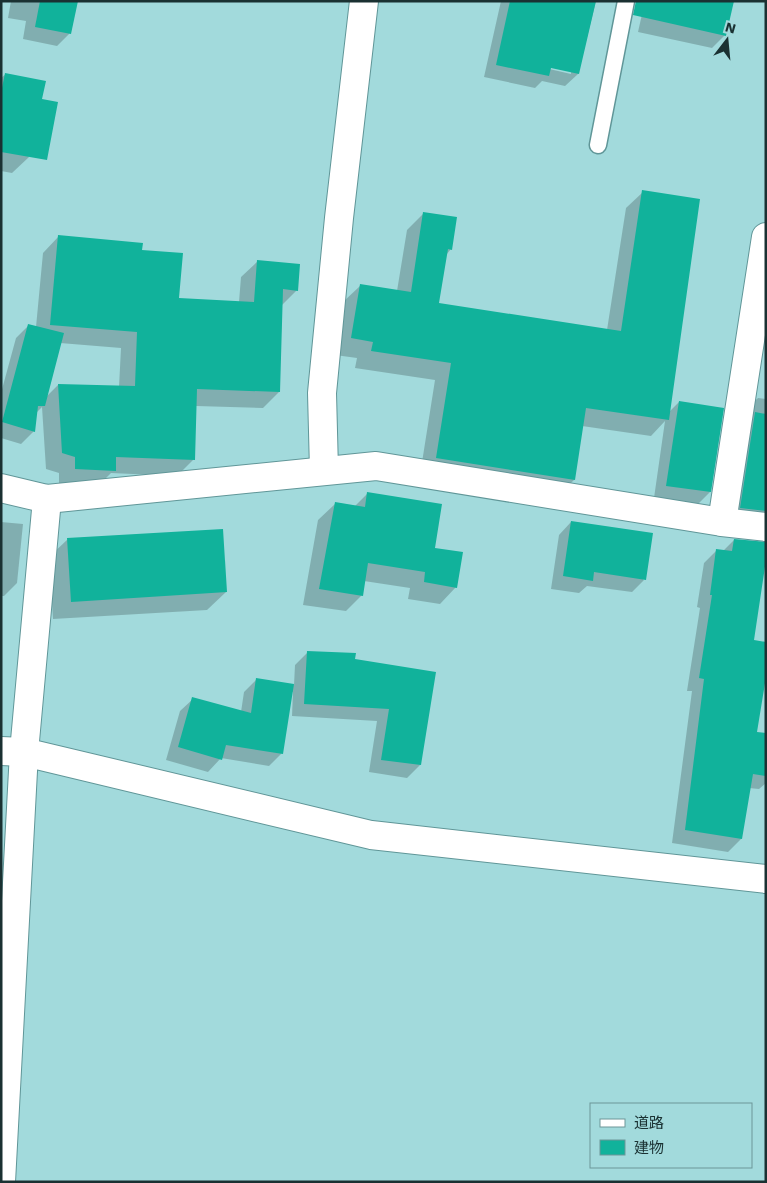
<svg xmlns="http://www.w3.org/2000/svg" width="767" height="1183" font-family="'Work Sans','Noto Sans JP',sans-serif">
  <rect width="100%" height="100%" fill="#a2dadc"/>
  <!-- shadow -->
  <g fill="#0003" fill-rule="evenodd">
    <path d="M11,1h65l-6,32 -13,13 -34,-7 3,-18 -18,-3z"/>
    <path d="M501,1h95l-18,73 -13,12 -23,-5 -7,7 -51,-11zM545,65l26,6v3l-26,-6z"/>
    <path d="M645,1l80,34 -13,13 -74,-16z"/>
    <path d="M6,74l23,83 -17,16 -11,-2v-93z"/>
    <path d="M643,192l25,221 11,-11 31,90 -13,13 -43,-7 11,-77 -14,15 -69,-10 -8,54 -17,16 -137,-21 15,-95 -80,-12 2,-10 -22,-3 8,-53 17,-16 37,5 10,-61 17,-17 27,36 -5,6 -8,49 169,26 19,-122z"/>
    <path d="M59,236l82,15 36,48 62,3 2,-25 17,-16 39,29 -15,15 -3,87 -16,16 -67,-2 -3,54 -16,16 -66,-3 -13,13 -39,-1v-12l-13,-4 -4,-62 -6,6 -2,18 -13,13 -20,-6v-45l15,-55 13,-13 7,2 7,-74zM60,343l61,5 -2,39 -61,-2 -12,12z"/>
    <path d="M758,398l8,1v115l-35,3 17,-110z"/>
    <path d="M367,494l67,55 22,38 -16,17 -32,-5 2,-11 -46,-7 -2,14 -16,16 -43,-6 15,-85 17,-16 20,2z"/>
    <path d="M1,522l22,2 -6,59 -13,13h-3z"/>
    <path d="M571,522l73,58 -12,12 -45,-6 -8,7 -28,-4 8,-54z"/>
    <path d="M68,539l158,53 -19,18 -154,9 -4,-62z"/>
    <path d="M734,540l18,101 3,92 11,2v48l-7,6 -10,-1 -8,51 -13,13 -56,-9 20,-152h-5l13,-83 -3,-1 7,-44 13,-13 6,1z"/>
    <path d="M308,652l126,21 -14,92 -13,13 -38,-6 8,-51 -85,-5 1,-24h-2l-9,61 -13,13 -48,-8 -13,14 -42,-12 14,-49 13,-12 48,13 3,-20 12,-12 38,5 1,-20z"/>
  </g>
  <!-- building -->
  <g fill="#11b29b">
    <path d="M40,1h38l-7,33 -36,-7z"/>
    <path d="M510,1h86l-17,73 -28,-6 -2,8 -53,-11z"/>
    <path d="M636,1h98l-8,35 -93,-21z"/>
    <path d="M5,73l41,8 -4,18 16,3 -11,58 -46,-8v-59z"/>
    <path d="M642,190l58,9 -31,221 -83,-12 -11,72 -139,-22 15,-95 -80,-12 2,-9 -22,-4 9,-54 51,8 12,-80 34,5 -5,33 -4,-1 -9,54 182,28z"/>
    <path d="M58,235l85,8 -1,7 41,3 -4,45 75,4 3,-42 43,4 -2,27 -15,-2 -3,103 -83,-3 -2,71 -79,-3v14l-41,-2v-12l-13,-4 -4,-69 77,2 2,-54 -87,-7z"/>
    <path d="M28,324l36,9 -19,73h-7l-3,26 -33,-10z"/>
    <path d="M679,401l45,7 -13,84 -45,-6z"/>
    <path d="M755,412l11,2v97l-26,-3z"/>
    <path d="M367,492l75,12 -7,44 28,4 -6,36 -33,-6 1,-10 -57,-9 -5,33 -44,-7 16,-87 30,5z"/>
    <path d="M571,521l82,12 -7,47 -52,-8 -1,9 -30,-5z"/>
    <path d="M223,529l4,63 -156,10 -4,-64z"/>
    <path d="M734,539l32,3v18l-12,80 12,2v35l-9,55 9,1v43l-13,-2 -11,65 -57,-9 19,-151 -5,-1 13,-83h-2l6,-46 16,2z"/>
    <path d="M307,651l49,2 -1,6 81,13 -15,93 -40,-5 8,-51 -85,-5z"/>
    <path d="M256,678l38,6 -11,70 -57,-9 -4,15 -44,-13 14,-50 59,16z"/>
  </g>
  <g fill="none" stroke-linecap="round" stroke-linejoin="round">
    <!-- service casing -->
    <g stroke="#609698" stroke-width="19">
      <path id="service" d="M598,145l28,-144"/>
    </g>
    <!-- minor casing -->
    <g stroke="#609698" stroke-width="30">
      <g id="minor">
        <path d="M324,470l-2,-77 17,-175 25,-217"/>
        <path d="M1,488l46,11 329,-33 346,56 44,5"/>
        <path d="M722,522l44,-285"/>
        <path d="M1,751l23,1 347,83 395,44"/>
        <path d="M1,1182l23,-430 23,-253"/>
      </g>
    </g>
    <!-- service -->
    <use href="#service" stroke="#fff" stroke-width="16"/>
    <!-- minor -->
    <use href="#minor" stroke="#fff" stroke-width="28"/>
  </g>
  <!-- border -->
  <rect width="767" height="1183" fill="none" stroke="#1a3132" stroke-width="5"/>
  <!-- legend -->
  <rect x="590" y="1103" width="162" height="65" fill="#a2dadc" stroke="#6c9698"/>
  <rect x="600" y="1119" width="25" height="8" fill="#ffffff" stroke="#6c9698"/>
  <text x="634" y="1128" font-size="15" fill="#1a3132">道路</text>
  <rect x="600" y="1140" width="25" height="15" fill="#11b29b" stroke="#6c9698"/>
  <text x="634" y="1153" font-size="15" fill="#1a3132">建物</text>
  <!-- north arrow -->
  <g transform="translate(727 40) rotate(16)" stroke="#a2dadc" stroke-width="4" paint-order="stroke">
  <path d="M0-4L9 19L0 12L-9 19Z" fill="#1a3132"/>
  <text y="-8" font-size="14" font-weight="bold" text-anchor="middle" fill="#1a3132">N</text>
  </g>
</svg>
